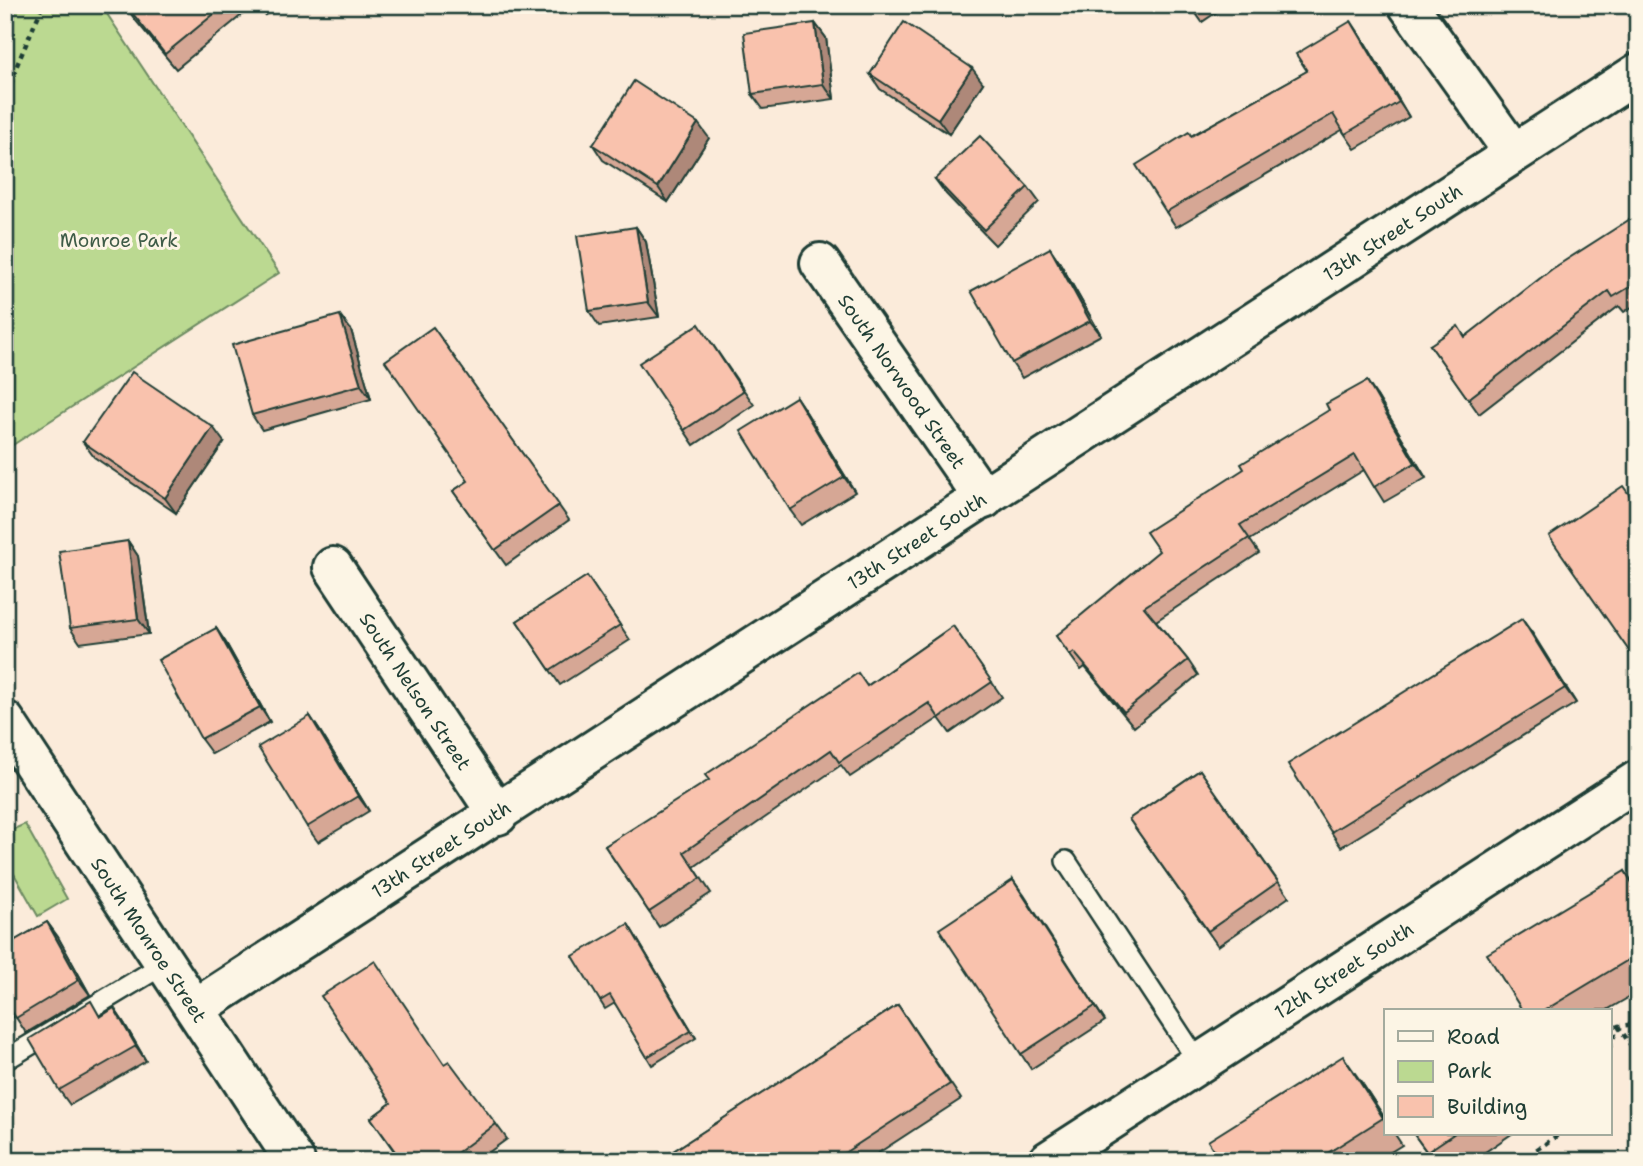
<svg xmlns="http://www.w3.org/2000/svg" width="1643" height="1166" font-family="'Shantell Sans',sans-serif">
  <rect width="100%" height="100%" fill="#fbebda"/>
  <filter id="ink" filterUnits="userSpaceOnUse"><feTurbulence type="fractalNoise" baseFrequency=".0143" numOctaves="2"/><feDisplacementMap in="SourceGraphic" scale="14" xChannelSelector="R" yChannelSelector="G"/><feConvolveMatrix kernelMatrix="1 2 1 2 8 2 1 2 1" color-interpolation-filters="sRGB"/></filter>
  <g filter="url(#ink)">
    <!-- green -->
    <g fill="#bbd991" stroke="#6d8b62" stroke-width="2">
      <path d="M5,5h96l178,268 -274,177z"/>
      <path d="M25,824l42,75 -29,17 -33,-58v-25z"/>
    </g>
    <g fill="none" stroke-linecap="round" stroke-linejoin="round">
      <!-- lane casing -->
      <g stroke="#1f3d34" stroke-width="24">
        <g id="lane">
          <path d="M1066,861l133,202"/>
          <path d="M5,1060l161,-97"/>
        </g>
      </g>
      <!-- street casing -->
      <g stroke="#1f3d34" stroke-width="44">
        <g id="street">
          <path d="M1408,5l105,147"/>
          <path id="s1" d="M820,263l164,236"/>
          <path id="s2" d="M333,567l165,248"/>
          <path id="s3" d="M5,721l290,440"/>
          <path id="s4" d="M196,1008l1442,-935"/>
          <path id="s5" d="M1048,1161l590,-381"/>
        </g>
      </g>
      <!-- path -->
      <g stroke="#1f3d34" stroke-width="4.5" stroke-dasharray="5 5" stroke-linecap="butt">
        <path d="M5,104l12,-39 26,-60"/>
        <path d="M1618,1026l20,30"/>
        <path d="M1610,1047l8,-21 20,-2"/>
        <path d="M1520,1161l41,-28"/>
      </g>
      <!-- lane -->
      <use href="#lane" stroke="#fcf5e5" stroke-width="19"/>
      <!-- street -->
      <use href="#street" stroke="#fcf5e5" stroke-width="38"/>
    </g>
    <!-- wall -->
    <g fill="#d6a795" stroke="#1f3d34" stroke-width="2">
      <path d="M254,5l-78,64 -40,-48 -11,-15z"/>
      <path d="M259,5h20l-14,10z"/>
      <path d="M1190,5h37l-25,17z"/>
      <path d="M815,23l11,15 8,61 -71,10 -11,-15z"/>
      <path d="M1361,36l48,81 -54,32 -13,-19 -166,97 -10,-15 25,-76 116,-65z"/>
      <path d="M870,74l113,9 -34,51 -69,-45z"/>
      <path d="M709,138l-41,64 -65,-42 -10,-15z"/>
      <path d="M935,179l93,8 11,15 -44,43 -49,-51z"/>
      <path d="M1638,214v89l-14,9 -5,-6 -140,108 -49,-69 35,-8z"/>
      <path d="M636,227l10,15 13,75 -60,9 -10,-15z"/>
      <path d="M1050,248l10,15 41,72 -79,43 -10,-15z"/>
      <path d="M433,327l136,193 -63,45 -53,-74 15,-10z"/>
      <path d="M351,330l20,69 -109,31 -10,-15z"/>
      <path d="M709,339l45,66 -60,40 -10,-15z"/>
      <path d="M1377,396l49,82 -42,24 -20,-32 -114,70 9,13 -103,68 32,39 10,15 -64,52 -49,-60 -4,3 -25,-34z"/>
      <path d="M796,397l10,15 49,80 -54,33 -11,-15z"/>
      <path d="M83,442h141l-48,71 -82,-56z"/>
      <path d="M128,541l10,15 11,78 -69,9 -10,-15z"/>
      <path d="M587,576l43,64 -70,45 -43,-64z"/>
      <path d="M1522,619l54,84 -235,144 -10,-15z"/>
      <path d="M953,626l49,71 -52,36 -11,-15 -89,59 -9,-12 -147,102 17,26 -52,34 -54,-81 262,-160z"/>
      <path d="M216,628l10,15 44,79 -58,32 -11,-15z"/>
      <path d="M310,716l10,15 49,80 -51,31 -11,-15z"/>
      <path d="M1200,770l89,127 -71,49 -89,-127z"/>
      <path d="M1625,871l13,19v102l-31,18h-85z"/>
      <path d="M1013,880l92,141 -74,48 -10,-15z"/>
      <path d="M47,922l11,15 32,58 -64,38 -11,-17 -6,4 -4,-6v-68z"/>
      <path d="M628,924l68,114 -44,27 -37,-62 -10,6 -5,-8z"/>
      <path d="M898,1005l63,94 -95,62h-208z"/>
      <path d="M114,1008l10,15 22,38 -76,44 -11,-15 42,-74z"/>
      <path d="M444,1064l52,60 11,15 -30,22h-76l-30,-43z"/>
      <path d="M1362,1083l24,37v13h8l8,12 -26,16h-155z"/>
      <path d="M1413,1133h100l-41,28h-39z"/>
    </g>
    <!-- shaded-wall -->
    <g fill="#ae8879" stroke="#1f3d34" stroke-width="2">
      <path d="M1351,21l10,15 48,81 -10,-15z"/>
      <path d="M815,23l11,15 8,61 -11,-15z"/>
      <path d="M972,68l11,15 -34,51 -11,-15z"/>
      <path d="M698,123l11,15 -41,64 -10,-15z"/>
      <path d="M636,227l10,15 13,75 -11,-15z"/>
      <path d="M1050,248l10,15 41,72 -11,-14z"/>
      <path d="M340,315l11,15 20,69 -10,-14z"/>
      <path d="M1367,381l10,15 49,82 -11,-15z"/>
      <path d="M796,397l10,15 49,80 -11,-15z"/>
      <path d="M213,427l11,15 -48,71 -11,-15z"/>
      <path d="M128,541l10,15 11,78 -11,-15z"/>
      <path d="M1522,619l11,15 43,69 -11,-15z"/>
      <path d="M216,628l10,15 44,79 -10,-15z"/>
      <path d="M310,716l10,15 49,80 -11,-15z"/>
      <path d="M1013,880l11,15 81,126 -10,-15z"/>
      <path d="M47,922l11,15 32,58 -11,-15z"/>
      <path d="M628,924l5,8 63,106 -5,-7z"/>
      <path d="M114,1008l10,15 22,38 -10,-15z"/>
      <path d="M1343,1056l19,27 24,37v2z"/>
    </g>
    <!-- building -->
    <g fill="#f9c2ad" stroke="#1f3d34" stroke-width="2">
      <path d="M126,5h99l-60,49z"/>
      <path d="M1351,21l48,81 -54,32 -12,-20 -167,98 -30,-47 53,-33 2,4 116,-65 -11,-17z"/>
      <path d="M904,22l68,46 -34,51 -68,-45z"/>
      <path d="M815,23l8,61 -71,10 -8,-61z"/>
      <path d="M634,81l64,42 -40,64 -65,-42z"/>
      <path d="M980,136l48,51 -44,43 -49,-51z"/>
      <path d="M1638,214v68l-25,15 -4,-6 -141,108 -38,-54 28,-19 7,11 87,-68z"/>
      <path d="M636,227l12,75 -59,9 -12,-75z"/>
      <path d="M1050,248l40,73 -78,42 -41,-72z"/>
      <path d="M340,315l21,70 -109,30 -20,-70z"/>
      <path d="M699,324l44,67 -59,39 -45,-67z"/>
      <path d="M433,327l126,178 -64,45 -42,-59 15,-10 -83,-120z"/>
      <path d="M132,372l81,55 -48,71 -82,-56z"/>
      <path d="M1367,381l48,82 -41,24 -19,-32 -115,70 9,13 -105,69 44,53 -64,52 -50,-60 -4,3 -14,-19 103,-85 -13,-19 98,-63 -3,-5 88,-54 -3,-6z"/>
      <path d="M796,397l48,80 -54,33 -49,-79z"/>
      <path d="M1623,486l15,21v148l-4,3 -85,-122z"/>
      <path d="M128,541l10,78 -68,9 -11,-77z"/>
      <path d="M587,576l33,49 -70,45 -33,-49z"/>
      <path d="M1522,619l43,69 -234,144 -43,-68z"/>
      <path d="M953,626l39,56 -53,36 -10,-15 -90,59 -8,-12 -147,102 17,26 -52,34 -44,-66 104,-66 -4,-5 153,-102 9,13z"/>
      <path d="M216,628l44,79 -59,32 -43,-79z"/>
      <path d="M310,716l48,80 -51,31 -49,-80z"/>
      <path d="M1200,770l78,112 -70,49 -79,-112z"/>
      <path d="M1625,871l13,22v61l-93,56h-23l-35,-56z"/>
      <path d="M1013,880l82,126 -74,48 -82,-125z"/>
      <path d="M47,922l32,58 -63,38 -11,-17v-55z"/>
      <path d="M628,924l63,107 -44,26 -37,-62 -10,6 -27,-45z"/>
      <path d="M375,961l69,103 5,-3 47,63 -50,37h-44l-31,-43 20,-15 -70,-107z"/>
      <path d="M91,1001l9,16 14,-9 22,38 -77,44 -30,-51z"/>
      <path d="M898,1005l52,79 -118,77h-174z"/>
      <path d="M1343,1056l40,62 -68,43h-94l-13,-20z"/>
      <path d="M1413,1133h42l-28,19z"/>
    </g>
  </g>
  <g text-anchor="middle" stroke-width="6" stroke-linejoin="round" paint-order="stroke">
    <!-- street labels -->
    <g font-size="19" fill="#1f3d34" stroke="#fcf5e5">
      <text dy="7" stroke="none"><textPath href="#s4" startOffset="1426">13th Street South</textPath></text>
      <text dy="7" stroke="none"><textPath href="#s1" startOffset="144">South Norwood Street</textPath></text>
      <text dy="7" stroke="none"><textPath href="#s4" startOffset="859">13th Street South</textPath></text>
      <text dy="7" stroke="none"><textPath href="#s2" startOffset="149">South Nelson Street</textPath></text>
      <text dy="7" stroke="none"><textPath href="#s4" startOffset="292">13th Street South</textPath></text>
      <text dy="7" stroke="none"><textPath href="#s3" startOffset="262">South Monroe Street</textPath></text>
      <text dy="7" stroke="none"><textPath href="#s5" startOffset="352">12th Street South</textPath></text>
    </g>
    <!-- park labels -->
    <g font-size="19" fill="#3e5c47" stroke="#fcf5e5">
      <text x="119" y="247">Monroe Park</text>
    </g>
  </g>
  <!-- margin -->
  <rect width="1643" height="1166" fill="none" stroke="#fcf5e5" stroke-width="28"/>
  <rect x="14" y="14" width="1615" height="1138" fill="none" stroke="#1f3d34" stroke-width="2.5" filter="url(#ink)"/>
  <!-- legend -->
  <rect x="1384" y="1009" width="228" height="126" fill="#fcf5e5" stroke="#a4ab9e" stroke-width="2"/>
  <rect x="1398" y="1031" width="35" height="10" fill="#fcf5e5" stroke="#a4ab9e" stroke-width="2"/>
  <text x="1447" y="1044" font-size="21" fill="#1f3d34">Road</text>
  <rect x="1398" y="1061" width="35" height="21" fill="#bbd991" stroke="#a4ab9e" stroke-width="2"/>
  <text x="1447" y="1078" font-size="21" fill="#1f3d34">Park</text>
  <rect x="1398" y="1096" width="35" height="21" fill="#f9c2ad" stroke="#a4ab9e" stroke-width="2"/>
  <text x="1447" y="1114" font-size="21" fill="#1f3d34">Building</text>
</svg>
